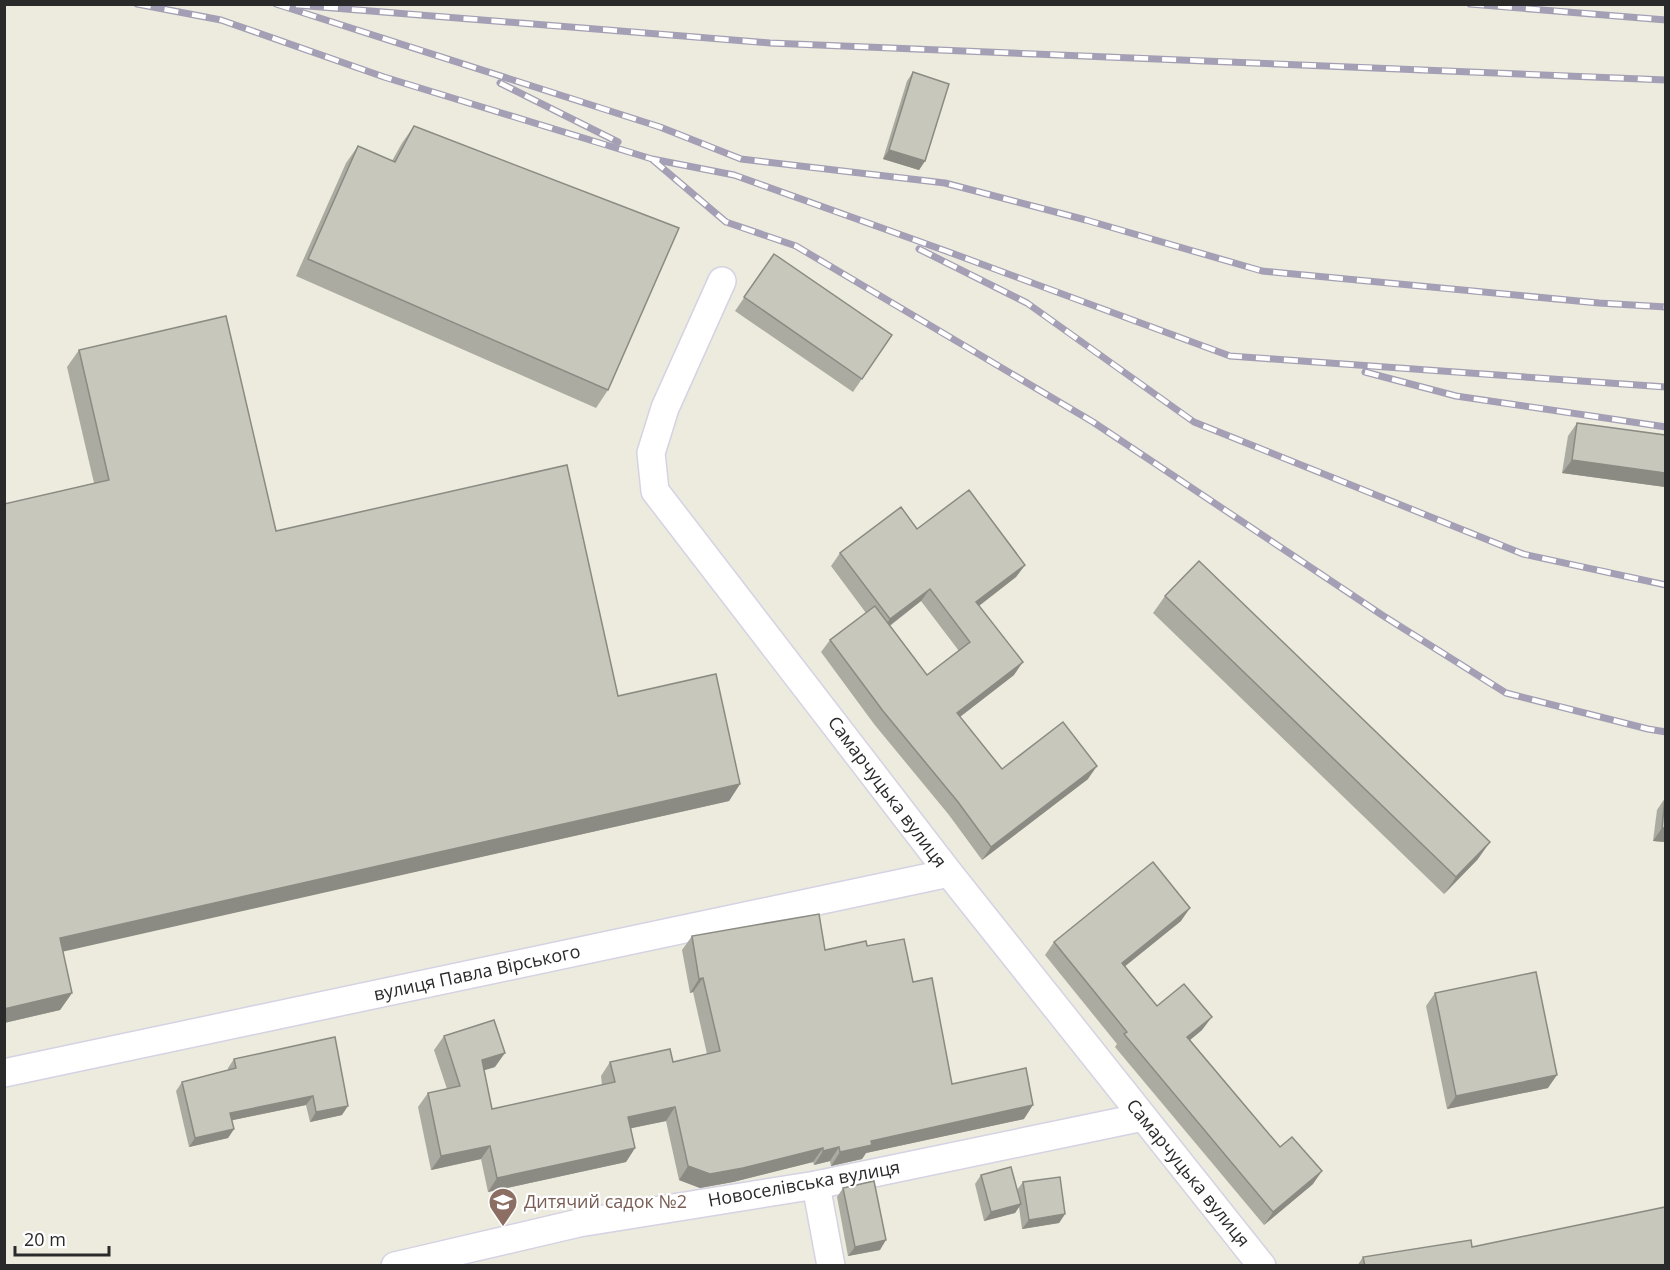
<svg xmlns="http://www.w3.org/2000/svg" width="1670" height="1270" font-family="'Open Sans',sans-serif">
  <rect width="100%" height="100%" fill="#ecebdd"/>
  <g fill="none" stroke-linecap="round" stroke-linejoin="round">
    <!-- street casing -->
    <g stroke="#d5d2e3" stroke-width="30">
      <g id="street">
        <path d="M722,281l-57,127 -14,45 4,38 294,382 313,393"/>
        <path d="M4,1073l945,-200"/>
        <path d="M816,1185l15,81"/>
        <path d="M395,1266l184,-43 237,-38 327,-68"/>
      </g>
    </g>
    <!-- street -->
    <use href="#street" stroke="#fff" stroke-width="27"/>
    <!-- rail casing -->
    <g stroke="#a49fb4" stroke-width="7">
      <g id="rail">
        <path d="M137,4l84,16 163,57 268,82 82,16 212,76 284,105 436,31"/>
        <path d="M276,4l384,123 81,32 204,24 141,37 176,51 337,32 67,4"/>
        <path d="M1470,4l196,16"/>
        <path d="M296,5l474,38 896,37"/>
        <path d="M500,83l118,59"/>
        <path d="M653,160l73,62 70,24 297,176 289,193 124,78 142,36 18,3"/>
        <path d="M919,249l108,54 167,119 329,132 143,31"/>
        <path d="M1365,372l91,24 210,31"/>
      </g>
    </g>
    <!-- rail -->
    <use href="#rail" stroke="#fff" stroke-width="4.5" stroke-dasharray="14" stroke-linecap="butt"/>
  </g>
  <!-- wall -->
  <g fill="#ababa2" fill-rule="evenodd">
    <path d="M913,72l12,89 -6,9 -36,-11 24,-78z"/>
    <path d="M414,126l194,264 -12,18 -300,-132 50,-113 12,-17 34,15 10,-18z"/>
    <path d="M774,254l118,81 -39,57 -118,-81z"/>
    <path d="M79,350l197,181 342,165 122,88 -11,17 -666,150 9,42 -12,17 -56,13v-519l90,-21 -27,-116z"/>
    <path d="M1577,423l88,12v52l-103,-14 6,-37z"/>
    <path d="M917,529l108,36 -9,12 -37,29 35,69 -54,42 42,52 86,10 -106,81 -33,-45 -75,-91 -53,-72 9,-12 36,-27 -35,-47 9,-13zM921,601l38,50 -32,24 -37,-49z"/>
    <path d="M1165,596l313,263 -34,35 -291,-281z"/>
    <path d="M1665,798v44l-12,-1 4,-31z"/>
    <path d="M1181,921l-56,45 32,40 45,24 -12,10 90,107 33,37 -49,41 -149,-178 2,-3 -72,-89 9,-13z"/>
    <path d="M692,936l133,14 42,-4 46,36 39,102 72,35 -158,34 -4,6 -31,7 -1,-5 -16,4 -1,-3 -80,20 -33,6 -21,-8 -13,-59 -35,7 4,20 -9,14 -138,30 -7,-33 -50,11 -13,-63 10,-14 19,-4 -13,-39 10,-14 51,31 -11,3 8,39 110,-24 -1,-9 9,-14h63l34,-8 -14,-62 -3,1 -8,-43z"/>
    <path d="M1435,993l113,95 -101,21 -21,-103z"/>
    <path d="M335,1037l7,78 -32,7 -4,-17 -74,15 2,9 -6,9 -39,9 -13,-56 6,-9 46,-12v-2l6,-9z"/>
    <path d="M981,1175l36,15 6,-8 42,32 -6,9 -37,6 -3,-22 -4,6 -31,8 -9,-37z"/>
    <path d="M843,1188l37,62 -32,6 -11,-59z"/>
    <path d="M1472,1247l193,19h-308l6,-9z"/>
  </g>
  <!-- shaded-wall -->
  <g fill="#8b8b84">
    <path d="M889,150l36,11 -6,9 -36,-11z"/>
    <path d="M1572,460l93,13v14l-103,-14z"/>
    <path d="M1025,565l-9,12 -49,38 9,-13z"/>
    <path d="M930,589l-9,12 -40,31 9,-13z"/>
    <path d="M1023,662l-9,13 -66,51 9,-13z"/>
    <path d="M1097,766l-9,13 -106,81 9,-13z"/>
    <path d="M740,784l-11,17 -681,154 12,-17z"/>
    <path d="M1662,828h3v14l-12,-1z"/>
    <path d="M1490,842l-12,17 -34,35 12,-17z"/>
    <path d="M1190,908l-9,13 -68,55 9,-13z"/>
    <path d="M703,978l-10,14 -3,1 9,-14z"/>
    <path d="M72,993l-12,17 -56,13v-14z"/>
    <path d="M1212,1017l-10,13 -24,20 9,-13z"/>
    <path d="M505,1053l-10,14 -23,7 10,-14z"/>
    <path d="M1557,1075l-9,13 -101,21 9,-13z"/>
    <path d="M313,1096l-7,9 -82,17 6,-9z"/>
    <path d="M1033,1105l-9,14 -158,34 -4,6 -31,7 9,-14 31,-11z"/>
    <path d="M348,1106l-6,9 -32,7 6,-10z"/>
    <path d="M675,1107l-9,14 -48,10 10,-14z"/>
    <path d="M234,1129l-6,9 -39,9 6,-9z"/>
    <path d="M490,1146l-9,13 -50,11 10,-14z"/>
    <path d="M839,1147l-9,14 -16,4 9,-14z"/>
    <path d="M635,1148l-9,14 -138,30 9,-14z"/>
    <path d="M823,1148l-10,14 -80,20 -33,6 -21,-8 9,-14z"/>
    <path d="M1322,1171l-9,13 -49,41 9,-13z"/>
    <path d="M1021,1204l-6,9 -31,8 7,-9z"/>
    <path d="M1065,1214l-6,9 -37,6 7,-9z"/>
    <path d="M886,1240l-6,10 -32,6 7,-9z"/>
  </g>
  <!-- building -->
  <g fill="#c7c7bc" stroke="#8b8b84" stroke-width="1.5">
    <path d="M913,72l36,12 -24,77 -36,-11z"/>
    <path d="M414,126l265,102 -71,162 -300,-131 50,-113 37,16z"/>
    <path d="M774,254l118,81 -30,44 -118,-82z"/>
    <path d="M226,316l50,215 291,-66 51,231 98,-22 24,110 -680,154 12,55 -68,16v-505l105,-24 -30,-130z"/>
    <path d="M1577,423l88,12v38l-93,-13z"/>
    <path d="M969,490l56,75 -49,37 47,60 -66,51 45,56 61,-47 34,44 -106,81 -33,-45 -75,-91 -53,-71 45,-34 52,69 43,-33 -40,-53 -40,30 -50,-66 61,-46 16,22z"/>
    <path d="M1199,561l291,281 -34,35 -291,-281z"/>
    <path d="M1665,798v30h-3z"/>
    <path d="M1153,862l37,46 -68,55 35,43 27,-22 28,33 -25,20 93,110 12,-10 30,34 -49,41 -149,-178 3,-2 -73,-90z"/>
    <path d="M819,914l6,36 41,-9 1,5 37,-7 9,43 19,-4 20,106 74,-16 7,37 -162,36 1,4 -32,7 -1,-5 -16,4v-3l-80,20 -33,6 -22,-8 -13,-59 -47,10 7,31 -138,30 -7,-32 -49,10 -13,-63 32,-7 -16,-50 50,-16 11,33 -23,7 10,49 123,-27 -5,-20 60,-13 3,13 47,-11 -17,-73 -4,1 -7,-43z"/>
    <path d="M1536,972l21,103 -101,21 -21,-103z"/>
    <path d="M335,1037l13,69 -32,6 -3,-16 -83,17 4,16 -39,9 -13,-56 54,-14 -2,-9z"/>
    <path d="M1011,1167l10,37 -30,8 -10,-37z"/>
    <path d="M1060,1177l5,37 -36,6 -6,-38z"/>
    <path d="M874,1181l12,59 -31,7 -12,-59z"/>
    <path d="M1665,1207v59h-300l-2,-9 108,-17 1,7z"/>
  </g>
  <!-- icons -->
  <defs>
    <g id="school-pin" transform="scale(1.5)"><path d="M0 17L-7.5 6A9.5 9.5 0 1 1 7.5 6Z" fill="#8d6e63" stroke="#fff"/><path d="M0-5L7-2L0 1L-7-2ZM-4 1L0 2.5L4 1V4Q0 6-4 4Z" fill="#fff"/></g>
  </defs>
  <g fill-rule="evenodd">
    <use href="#school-pin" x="503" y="1202"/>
  </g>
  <g text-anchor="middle" stroke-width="4.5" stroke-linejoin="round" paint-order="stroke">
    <!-- street labels -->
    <g font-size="18" fill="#2a2a2a" stroke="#fff">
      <text transform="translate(887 792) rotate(53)" y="6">Самарчуцька вулиця</text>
      <text transform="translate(477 973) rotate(-12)" y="6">вулиця Павла Вірського</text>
      <text transform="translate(1188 1173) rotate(51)" y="6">Самарчуцька вулиця</text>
      <text transform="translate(804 1184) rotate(-10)" y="6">Новоселівська вулиця</text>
    </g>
    <!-- education labels -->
    <g font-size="18" fill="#785e54" stroke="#fff" text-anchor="start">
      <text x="524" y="1208">Дитячий садок №2</text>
    </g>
  </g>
  <!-- border -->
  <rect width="1670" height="1270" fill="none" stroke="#2a2a2a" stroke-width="12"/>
  <!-- scale -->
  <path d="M15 1246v9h94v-9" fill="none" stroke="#2a2a2a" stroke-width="3"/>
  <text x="24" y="1246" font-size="18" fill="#2a2a2a" stroke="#ffffff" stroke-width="4.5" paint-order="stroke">20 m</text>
</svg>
